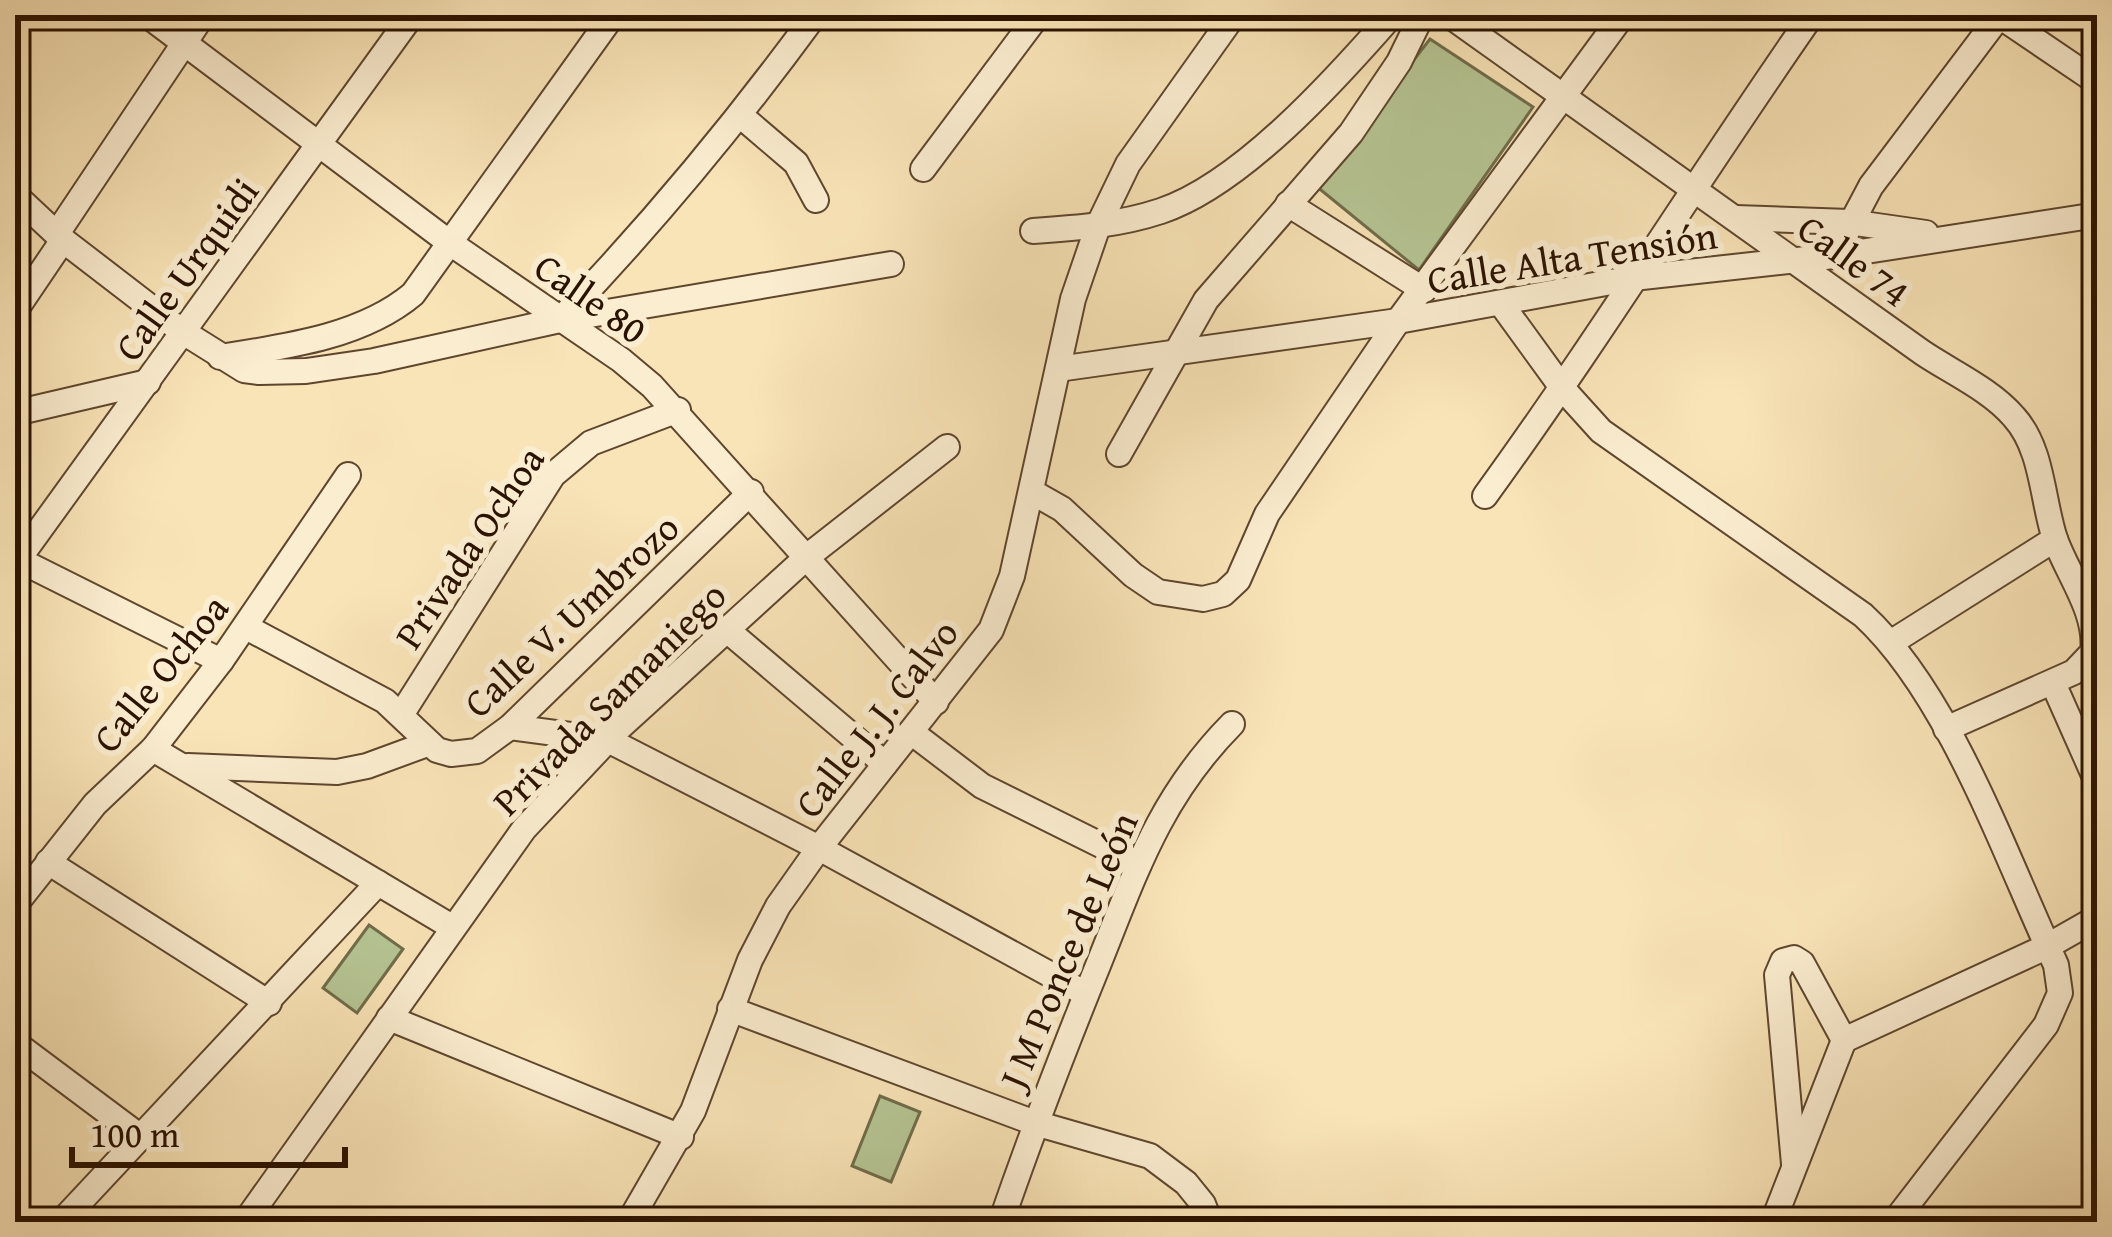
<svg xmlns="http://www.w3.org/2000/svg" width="2112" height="1237" font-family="'Gentium Book Plus',serif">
  <rect width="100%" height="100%" fill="#f9e4b7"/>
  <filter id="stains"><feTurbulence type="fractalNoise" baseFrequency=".00167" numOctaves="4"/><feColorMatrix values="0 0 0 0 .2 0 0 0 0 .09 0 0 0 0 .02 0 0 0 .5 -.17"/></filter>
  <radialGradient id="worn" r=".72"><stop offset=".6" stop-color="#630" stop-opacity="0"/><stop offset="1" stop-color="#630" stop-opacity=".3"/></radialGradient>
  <!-- green -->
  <g fill="#b6c594" stroke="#706c4a" stroke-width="3">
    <path d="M1430,39l103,68 -114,163 -103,-84z"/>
    <path d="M369,925l34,24 -46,64 -34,-25z"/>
    <path d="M880,1096l40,16 -29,70 -39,-16z"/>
  </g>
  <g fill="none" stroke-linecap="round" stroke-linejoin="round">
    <!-- minor casing -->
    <g stroke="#5e462e" stroke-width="28">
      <g id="minor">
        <path d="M147,15l303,228 171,117 31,26 284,316"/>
        <path d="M1449,15l474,338c30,20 68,37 91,64 29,32 28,83 41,122 13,36 43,74 38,113l-19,20 -128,57"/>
        <path d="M1998,15l99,67"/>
        <path d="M741,116l55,47 20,37"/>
        <path d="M923,169l115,-154"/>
        <path d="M15,195l48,45 117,90 64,40 15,2 47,-1 68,-10 186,-41 331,-56"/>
        <path d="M1288,204l136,86"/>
        <path d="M1736,218l113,4 77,11"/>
        <path d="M1033,231c43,-3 86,-6 128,-20 81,-27 175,-132 231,-196"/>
        <path d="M58,232l145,-217"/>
        <path d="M1834,256l37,-70 129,-171"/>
        <path d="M1502,305l61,84 38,42 262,184c87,80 143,243 193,350l4,28 -14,32 -152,197"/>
        <path d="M15,311l48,-71"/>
        <path d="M560,320c93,-97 176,-197 255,-305"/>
        <path d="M220,357c64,-10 142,-20 193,-63l200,-279"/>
        <path d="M1058,369l340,-48 235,-43 201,-22 263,-41"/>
        <path d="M15,413l133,-31"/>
        <path d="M1119,454l87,-154 145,-167 48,-71 23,-47"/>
        <path d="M1032,492l30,17 71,66 25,17 45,7 20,-5 15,-14 29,-66 131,-193 225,-306"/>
        <path d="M1485,496c114,-157 216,-322 327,-481"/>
        <path d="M15,558l206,103"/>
        <path d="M15,564l397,-549"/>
        <path d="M246,627l139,74 52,49 14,4 26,-3 33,-24 241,-235"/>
        <path d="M727,630l158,134"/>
        <path d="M1892,642l163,-103"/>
        <path d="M2053,683l44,99"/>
        <path d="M401,715l152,-240 38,-32 87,-33"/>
        <path d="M510,727l98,13 211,108 267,146"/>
        <path d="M911,732l71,54 157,78"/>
        <path d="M153,749l299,178"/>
        <path d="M188,766l149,6 30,-6 60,-22"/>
        <path d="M48,862l221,141"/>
        <path d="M15,905l80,-101 58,-55 68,-88 127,-186"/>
        <path d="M730,1009l305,114 115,33 36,27 17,21 7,18"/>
        <path d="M389,1018l292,119"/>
        <path d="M1844,1040l202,-93 51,-29"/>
        <path d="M15,1043l123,92"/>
        <path d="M1794,1164l-17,-189 6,-14 11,-3 8,5 42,77"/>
        <path d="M61,1222l317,-339"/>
        <path d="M245,1222l279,-393 94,-100 190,-173 139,-109"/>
        <path d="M629,1222l64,-111 57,-151 28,-54 41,-58 172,-218 21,-54 61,-277 25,-73 30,-62 106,-149"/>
        <path d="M1001,1222c30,-87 63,-173 98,-259 37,-92 61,-166 133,-239"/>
        <path d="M1773,1222l71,-182"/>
      </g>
    </g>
    <!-- minor -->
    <use href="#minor" stroke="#fbedd0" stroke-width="24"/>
  </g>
  <g text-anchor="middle" stroke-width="12" stroke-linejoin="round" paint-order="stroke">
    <!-- street labels -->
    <g font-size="39" fill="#2a1200" stroke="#fbedd0">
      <text transform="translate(1572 257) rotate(-9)" y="14">Calle Alta Tensión</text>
      <text transform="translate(1854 260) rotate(36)" y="14">Calle 74</text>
      <text transform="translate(186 269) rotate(-54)" y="14">Calle Urquidi</text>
      <text transform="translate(591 298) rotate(35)" y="14">Calle 80</text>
      <text transform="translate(469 547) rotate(-56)" y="14">Privada Ochoa</text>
      <text transform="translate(571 615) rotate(-43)" y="14">Calle V. Umbrozo</text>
      <text transform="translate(160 673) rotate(-51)" y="14">Calle Ochoa</text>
      <text transform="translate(609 698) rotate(-45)" y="14">Privada Samaniego</text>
      <text transform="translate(876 718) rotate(-52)" y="14">Calle J. J. Calvo</text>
      <text transform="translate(1068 950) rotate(-67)" y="14">J M Ponce de León</text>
    </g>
  </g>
  <!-- margin -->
  <rect width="2112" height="1237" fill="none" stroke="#f9e4b7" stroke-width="60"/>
  <rect x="18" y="18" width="2076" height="1201" fill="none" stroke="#2a1200" stroke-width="6"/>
  <rect x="30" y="30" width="2052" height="1177" fill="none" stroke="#2a1200" stroke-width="3"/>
  <!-- scale -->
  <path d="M72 1147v18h273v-18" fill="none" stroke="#2a1200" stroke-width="6"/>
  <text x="90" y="1147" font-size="36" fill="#2a1200" stroke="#fbedd0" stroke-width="9" paint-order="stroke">100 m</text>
  <rect width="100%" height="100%" filter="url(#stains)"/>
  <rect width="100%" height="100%" fill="url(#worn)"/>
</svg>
